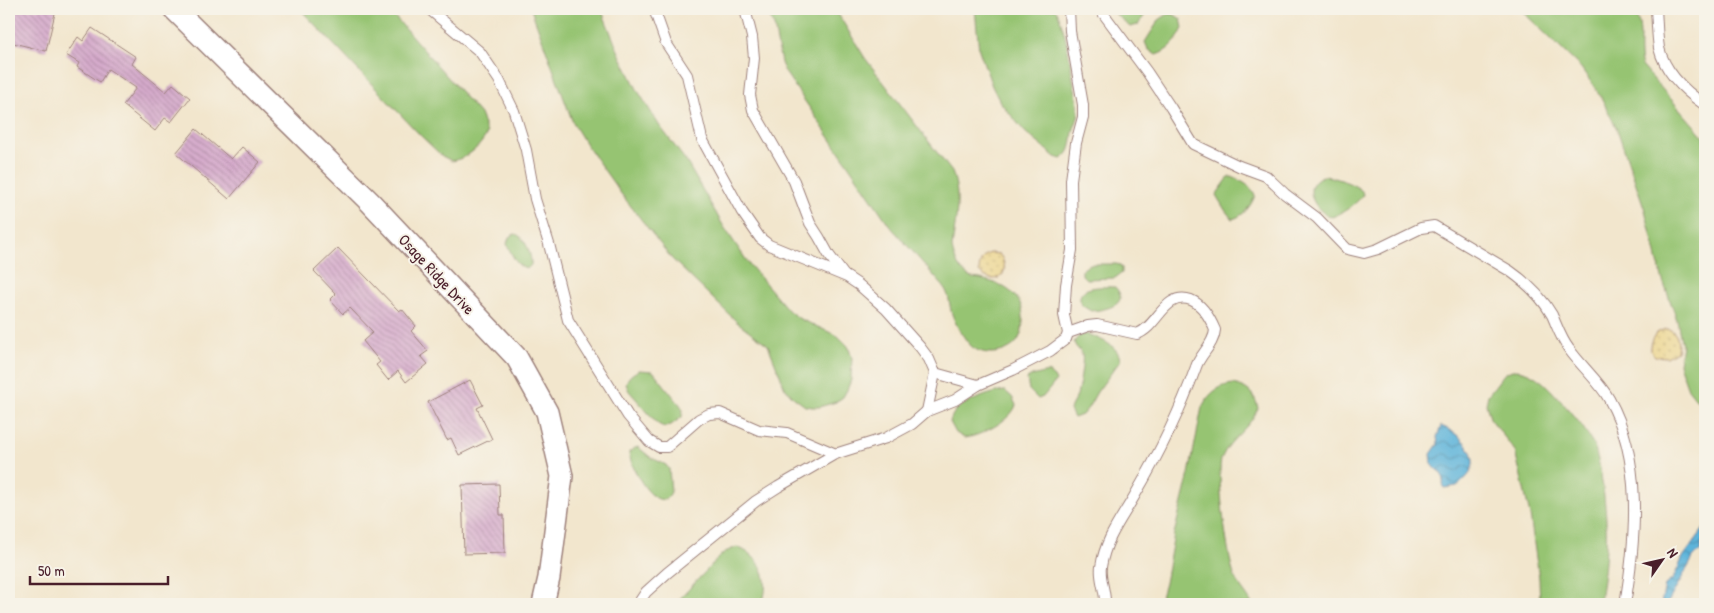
<svg xmlns="http://www.w3.org/2000/svg" width="1714" height="613" font-family="'Patrick Hand',sans-serif">
  <defs>
    <pattern id="sand-dots" width="8" height="8" patternUnits="userSpaceOnUse" patternTransform="scale(1.25)"><rect width="8" height="8" fill="#eeda9e"/><path d="M2 2h.1M6 6h.1" fill="none" stroke="#cebb88" stroke-width="1.8" stroke-linecap="round"/></pattern>
    <pattern id="water-waves" width="16" height="10" patternUnits="userSpaceOnUse" patternTransform="scale(1.25)"><rect width="16" height="10" fill="#5db4da"/><path d="M0 5q4-4 8 0t8 0" fill="none" stroke="#4f92b1"/></pattern>
    <pattern id="building-back-hatch" width="6" height="6" patternUnits="userSpaceOnUse" patternTransform="scale(1.25)"><rect width="6" height="6" fill="#d6abcc"/><path d="M-1 5l2 2M0 0l6 6M5-1l2 2" fill="none" stroke="#b08ba6"/></pattern>
  </defs>
  <rect width="100%" height="100%" fill="#f7f3e8"/>
  <filter id="ink" filterUnits="userSpaceOnUse"><feTurbulence type="fractalNoise" baseFrequency=".02" numOctaves="2"/><feDisplacementMap in="SourceGraphic" scale="10" xChannelSelector="R" yChannelSelector="G"/><feConvolveMatrix kernelMatrix="1 2 1 2 8 2 1 2 1" color-interpolation-filters="sRGB"/></filter>
  <filter id="wash" filterUnits="userSpaceOnUse"><feTurbulence type="fractalNoise" baseFrequency=".0096" numOctaves="4" result="noise"/><feDisplacementMap in="SourceGraphic" scale="20" xChannelSelector="R" yChannelSelector="G"/><feGaussianBlur stdDeviation="1.12" result="paint"/><feColorMatrix in="noise" values="0 0 0 0 0 0 0 0 0 0 0 0 0 0 0 0 0 1.4 0 .05"/><feComposite in="paint" operator="in"/></filter>
  <g filter="url(#wash)">
    <rect width="100%" height="100%" fill="#f2e6cd"/>
    <!-- grass -->
    <g fill="#96c472" stroke="#70724e">
      <path d="M300,9h88l92,105 7,19c-6,14 -20,25 -35,28l-10,-5 -21,-20z"/>
      <path d="M531,9h70l18,44 19,38 21,34 27,36 38,66 25,37 40,47 11,8 38,17 10,10 4,12 -1,22 -4,10 -4,7 -7,5 -17,5h-7l-7,-1 -12,-9 -8,-9 -17,-43 -31,-23 -65,-63 -50,-64 -35,-49 -14,-23z"/>
      <path d="M765,9h70l30,49 87,114c10,24 3,50 0,76 2,11 7,22 17,29 4,2 10,1 15,3 20,4 40,16 39,39 0,9 -2,19 -8,25 -12,11 -34,13 -46,0 -7,-9 -15,-22 -18,-33 -2,-10 -2,-17 -8,-25l-53,-60 -105,-154 -4,-9 -7,-37z"/>
      <path d="M975,9h80l2,2c9,22 12,45 16,68 2,12 7,26 5,38 -1,5 -4,10 -5,15 -2,12 -1,21 -12,27l-6,-2 -30,-25 -25,-30 -8,-16 -13,-36z"/>
      <path d="M1110,9h34l2,4 -8,12 -8,2z"/>
      <path d="M1520,9h112c14,17 4,38 10,57l63,72v265l-9,-4 -8,-10 -9,-25 3,-19 -5,-25 -15,-42 -17,-68 -28,-81 -17,-34 -19,-27z"/>
      <path d="M1168,14h5l8,5 2,9c-5,12 -14,23 -27,27l-8,-6 -3,-7 14,-22z"/>
      <path d="M1323,176c10,0 32,8 39,15l1,4c-8,10 -20,18 -31,22 -18,-5 -32,-33 -9,-41z"/>
      <path d="M1229,177h3c9,4 19,8 23,18 -3,10 -12,22 -23,24l-7,-9 -9,-15z"/>
      <path d="M515,234c10,2 17,21 16,31l-4,4c-10,-1 -16,-16 -20,-25l2,-7z"/>
      <path d="M1090,264h26l4,1 2,3v5l-7,5 -29,1 -4,-4v-5z"/>
      <path d="M1115,287c17,18 -11,23 -24,24l-10,-6c-7,-21 21,-18 34,-18z"/>
      <path d="M1087,334c13,5 33,12 33,27l-23,31 -9,16 -6,7 -8,3 -4,-8c1,-6 5,-9 7,-15 2,-6 7,-34 5,-40 -1,-5 -7,-7 -8,-13l5,-6z"/>
      <path d="M639,370l14,1 28,35 2,4 -1,7 -11,8 -7,2 -6,-3 -29,-33 -3,-7c2,-8 6,-10 13,-14z"/>
      <path d="M1512,370c20,-1 35,15 47,29 10,11 21,23 29,36 9,15 12,31 14,47 7,43 5,80 -3,122h-59l-1,-25 -9,-64 -15,-64 -25,-33 -4,-14 2,-9 13,-17 4,-5z"/>
      <path d="M1048,372l6,5 2,4 -13,16 -5,2 -9,-9 -2,-11 5,-3z"/>
      <path d="M1234,384c14,4 21,10 24,24 -8,21 -28,30 -36,49 -7,14 6,101 12,118 4,11 13,19 18,29h-93l6,-21 9,-49 15,-60 13,-67c7,-14 17,-22 32,-23z"/>
      <path d="M1005,391l7,6 4,8c-4,15 -37,32 -52,33l-8,-5 -6,-11c1,-5 4,-10 8,-14 11,-7 35,-17 47,-17z"/>
      <path d="M638,447l12,10 16,8 3,4 2,23c-13,27 -42,-26 -42,-40l6,-4z"/>
      <path d="M737,547c25,10 34,32 25,57h-87l44,-47 6,-5z"/>
    </g>
    <!-- sand -->
    <g fill="url(#sand-dots)" stroke="#9c7c64">
      <path d="M991,253l8,1c7,7 9,25 -6,25 -5,0 -11,-4 -14,-7 0,-9 3,-17 12,-19z"/>
      <path d="M1668,329c10,3 11,13 9,22l-10,6 -12,-1 -5,-5c-1,-12 6,-21 18,-22z"/>
    </g>
    <!-- water -->
    <g fill="url(#water-waves)" stroke="#546a82">
      <path d="M1441,426c17,6 39,26 30,45 -3,6 -9,11 -14,15l-13,2 -1,-5 1,-4 -4,-7 -4,-3 -4,-5 -1,-10 7,-10 -1,-7z"/>
      <path d="M1705,527v11l-4,7 -1,6 -7,7 -26,46h-6l4,-19 8,-6 10,-22z"/>
    </g>
    <g id="blocks">
      <!-- building -->
      <g fill="url(#building-back-hatch)">
        <path d="M9,9h47l-10,42 -37,-9z"/>
        <path d="M92,28l44,29 -4,7 34,28 7,-8 17,14 -19,24 -6,-4 -10,13 -32,-26 13,-17 -28,-19 -8,13 -23,-15 2,-4 -13,-8 12,-18 5,4z"/>
        <path d="M196,129l35,30 11,-12 18,15 -31,37 -53,-46z"/>
        <path d="M338,248l61,63 3,-2 14,17 -5,5 17,20 -7,5 7,8 -22,18 -8,-11 -10,9 -12,-15 4,-3 -17,-21 10,-9 -23,-24 -7,6 -13,-14 6,-6 -22,-23z"/>
        <path d="M470,380l13,25 -6,3 15,31 -33,16 -8,-17 -4,2 -19,-38z"/>
        <path d="M499,484l1,31h4l1,38 -41,1 -2,-69z"/>
      </g>
    </g>
  </g>
  <g filter="url(#ink)">
    <use href="#blocks" fill-opacity="0" stroke="#9e827c" stroke-width="1"/>
    <g fill="none" stroke-linecap="round" stroke-linejoin="round">
      <!-- service casing -->
      <g stroke="#9e827c" stroke-width="12">
        <g id="service">
          <path d="M429,9l51,43 19,28 15,31 12,39 9,49 14,45 19,76 60,96 21,25 10,6h8l32,-28 10,-5 11,-1 39,17 28,3 49,21"/>
          <path d="M654,9l12,34 21,32 15,64 40,73 18,26 9,7 78,32 12,8 27,24 34,38 9,12 6,14 -8,38"/>
          <path d="M745,9l7,28 2,21 -4,37 3,15 41,71 16,42 9,14 10,18 15,20"/>
          <path d="M1100,9l47,63 24,36 22,36 46,22 27,10 19,18 32,24 30,31 17,4 14,-4 43,-21 13,-2 76,45c17,12 32,26 42,44 5,11 9,24 17,34 12,17 30,32 40,50 34,60 27,141 16,205"/>
          <path d="M1656,9c1,13 1,26 3,39 6,24 27,44 46,57"/>
          <path d="M1068,333l20,-7 9,-1 40,9c21,-7 27,-43 54,-34 12,5 19,18 24,30 -1,15 -15,24 -19,37 -16,44 -37,87 -61,128 -13,23 -30,44 -34,72 -2,11 5,25 4,37"/>
          <path d="M935,373l43,12"/>
          <path d="M638,604l8,-12 21,-19 89,-72 22,-14 57,-33 51,-16 26,-14 15,-13 28,-11 23,-15 35,-15 37,-19 16,-12 2,-6 -4,-18 2,-30 6,-35 -1,-70 5,-37 7,-26v-12l-13,-74 -1,-22"/>
        </g>
      </g>
      <!-- minor casing -->
      <g stroke="#9e827c" stroke-width="24">
        <path id="minor" d="M174,9l196,193 147,156 30,54 15,64 -13,102 -6,26"/>
      </g>
      <!-- service -->
      <use href="#service" stroke="#fff" stroke-width="10"/>
      <!-- minor -->
      <use href="#minor" stroke="#fff" stroke-width="21"/>
    </g>
  </g>
  <g text-anchor="middle" stroke-width="4" stroke-linejoin="round" paint-order="stroke">
    <!-- street labels -->
    <g font-size="16" fill="#4a1f2b" stroke="#f7f3e8">
      <text transform="translate(437 274) rotate(47)" y="6">Osage Ridge Drive</text>
    </g>
  </g>
  <!-- margin -->
  <rect width="1714" height="613" fill="none" stroke="#f7f3e8" stroke-width="30"/>
  <!-- north arrow -->
  <g transform="translate(1662 560) rotate(56)" stroke="#f7f3e8" stroke-width="4" paint-order="stroke">
  <path d="M0-4L9 19L0 12L-9 19Z" fill="#4a1f2b"/>
  <text y="-8" font-size="14" font-weight="bold" text-anchor="middle" fill="#4a1f2b">N</text>
  </g>
  <!-- scale -->
  <path d="M30 576v8h138v-8" fill="none" stroke="#4a1f2b" stroke-width="2.5"/>
  <text x="38" y="576" font-size="15" fill="#4a1f2b" stroke="#f7f3e8" stroke-width="4" paint-order="stroke">50 m</text>
</svg>
